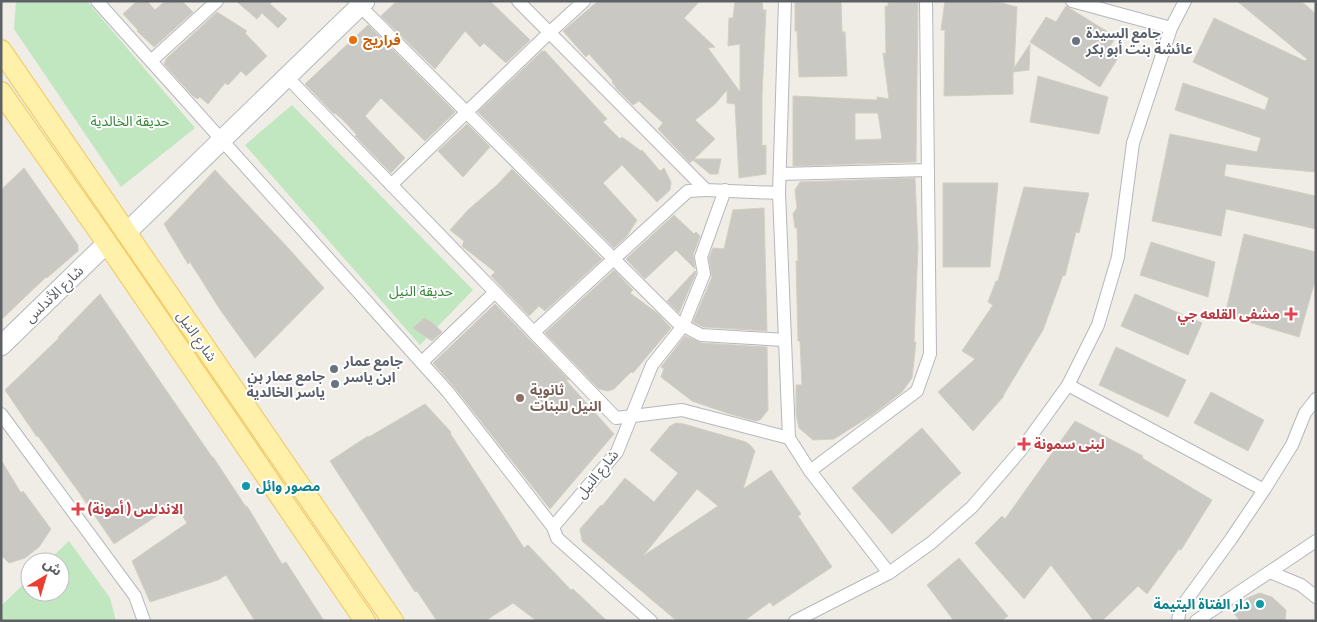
<svg xmlns="http://www.w3.org/2000/svg" width="1317" height="622" font-family="'Fira Sans Condensed','Noto Sans Arabic',sans-serif">
  <rect width="100%" height="100%" fill="#efede5"/>
  <!-- green -->
  <g fill="#c1e7c1">
    <path d="M16,1h71l108,127 -74,59 -107,-158z"/>
    <path d="M292,105l181,185 -53,55 -175,-200z"/>
    <path d="M69,541l41,57 6,23h-115v-15l29,-28v14h30v-30h-13z"/>
  </g>
  <!-- building -->
  <g fill="#cac8c2" stroke="#d4cfc3" fill-rule="evenodd">
    <path d="M137,1h10l8,9 10,-9h17l11,11 -39,35 -17,-16 1,-1 -15,-16z"/>
    <path d="M236,1h36l-2,3 17,15 -9,9 -16,-15 -5,6z"/>
    <path d="M397,1h93l40,39 -24,23 -22,-20 -4,4 -15,-16 -30,38 -54,-53z"/>
    <path d="M598,1h102l-16,17 31,29 -7,1 32,44v-48l-12,2 1,-28h4l2,-17h27l1,9h3l-4,85v51l4,-1v29l-27,4 -4,-74 -8,-1v-13l-12,14 -20,16 20,19 -21,20h27l-3,15h-8l-17,-14 -3,3 -32,-34 5,-6 -24,-22 -6,4 -16,-16 -5,-7 1,-1 -24,-27 -3,3 -23,-26z"/>
    <path d="M795,1h46l1,31h3l2,44 -48,1 -2,-46h-2z"/>
    <path d="M888,1h30l-2,161 -123,4v-70l84,4v-3l12,2 -6,-46 3,1 -1,-48h3zM855,113h23l4,26 -27,1z"/>
    <path d="M945,1h49l23,6 -3,61 16,-24 -1,26 -16,2v22l-69,2 1,-66h-4z"/>
    <path d="M1237,1h64l15,13v158l-90,-8 -2,12 92,20v33l-90,-20 -5,27 -69,-15 18,-87 87,18 4,-14 -86,-28 8,-27 82,27 4,-12 -76,-36 21,-44 91,43 2,-2z"/>
    <path d="M1066,6l50,31 -6,9 11,7 -21,34 -70,-45 16,-25 10,5z"/>
    <path d="M217,12l30,19 -2,2 22,23 -21,20 -5,-5 -13,14 -3,-2 -17,21 -8,-7 -3,2 -5,-4 -28,-31 2,-5z"/>
    <path d="M368,25l87,87 -30,29 -44,-43 -16,18 40,42 -14,15 -36,-37 2,-1 -13,-14 -9,-8 -1,1 -29,-30z"/>
    <path d="M542,51h3l62,68 -4,3 17,17 2,-2 19,14 1,-1 18,21 4,-3 7,14 -1,8 -13,12 -35,-37 -19,18 34,37 -10,16 -13,12 -136,-136z"/>
    <path d="M1038,76l70,21 -9,37 -69,-12z"/>
    <path d="M467,124l23,23 -27,30 -25,-26z"/>
    <path d="M24,168l54,77v6l-31,27 -1,-1 -45,43v-130z"/>
    <path d="M512,169l90,90 -57,52 -6,-5 -10,10 -38,-40 4,-4 -33,-26 2,-5 -14,-11 18,-20 29,-25z"/>
    <path d="M215,170l75,80 34,38 -69,70 -34,-47 -31,-49 -2,2 -24,-40z"/>
    <path d="M915,178l3,69 -4,95h2l-4,36 -10,14 -30,23 -38,24 -21,1 -14,-12 -3,-14v-29h6l-2,-44h-2l-2,-80h2l-1,-33h-2l-2,-14 4,-6 -2,-18 5,-8z"/>
    <path d="M943,183h55l-8,84h-47z"/>
    <path d="M1024,187l65,6 -10,40 -3,-1 -11,44 -2,-1 -20,55 -40,66h1l-31,35 -35,-39 37,-33 -13,-8 31,-46 -5,-3 8,-21h2z"/>
    <path d="M764,208l3,123 -64,-4 -10,-5 19,-45 -3,-19 4,-10 11,1 9,-39z"/>
    <path d="M674,215l20,19 2,-2 4,4 -7,19 2,14 -19,-19 -31,29 -19,-20z"/>
    <path d="M1244,234l72,18v32h-2l-15,53 -74,-22z"/>
    <path d="M1151,242l64,20 -7,35 -68,-22z"/>
    <path d="M614,270l19,20 -3,3 27,20 14,15 -38,45 -2,-1 -17,17 -6,2 -9,-2 -54,-56z"/>
    <path d="M695,271l1,2 -17,40 -12,-12z"/>
    <path d="M100,294l112,163h1l33,50 1,-1 35,58 4,-2 38,59h-69l-29,-46 -8,5 -68,22 -18,-41 55,-38 -12,-19 -61,40 -36,-53 -40,-55 -1,1 -32,-47 54,-52 -1,-1z"/>
    <path d="M1135,294l67,29 -14,32 -67,-29z"/>
    <path d="M495,304l74,76 -4,-1 49,55 -64,75 -96,-122 -21,-24z"/>
    <path d="M424,318l9,5 9,9 -10,9 -19,-13z"/>
    <path d="M685,336l16,7 66,4 1,63 -8,10 -5,1 -25,-7 -38,-13 -31,-24 3,-8 -3,-2z"/>
    <path d="M1116,347l70,33 -18,37 -69,-32z"/>
    <path d="M1211,392l53,28 -16,31 -54,-28z"/>
    <path d="M425,404l26,28 -1,1 74,115 4,-3 43,45 2,-1 34,32h-70l-24,-18 -28,18h-48l-20,-30 -2,1 -85,-131 38,-25 1,1z"/>
    <path d="M1075,421l68,35 -1,2 70,42 -31,50 -2,-1 -32,45 -9,-8 -36,35h-8l-43,-56 -27,34 -49,-56 27,-27 3,3z"/>
    <path d="M676,423l8,1 62,18 5,4 4,5 -12,38 28,-19 30,44 -3,2 34,51 -59,39 -3,-4 -26,19h-67l-95,-80 -2,-12 21,-24 1,1 23,-28 29,24 24,-29 -28,-23 20,-24zM697,489l21,17 -75,50z"/>
    <path d="M922,428l39,45 -69,61 -40,-46z"/>
    <path d="M1,460l20,33 2,-2 28,38 -12,18 -14,11 -16,5 -8,-8z"/>
    <path d="M959,558l49,58 -7,5h-47l-27,-36z"/>
    <path d="M1260,593l12,4 14,13 -1,11h-45l-8,-10 15,-13z"/>
  </g>
  <g fill="none" stroke-linecap="round" stroke-linejoin="round">
    <!-- street casing -->
    <g stroke="#b5b7bc" stroke-width="14">
      <g id="street">
        <path d="M97,1l351,391 105,135 4,11 94,83"/>
        <path d="M355,1l323,322 23,12 84,5"/>
        <path d="M518,1l188,189 73,3"/>
        <path d="M785,1l-6,192 10,245 21,33 79,102"/>
        <path d="M1072,1l99,27"/>
        <path d="M151,61l66,-60"/>
        <path d="M287,77l208,215 -73,70"/>
        <path d="M780,174l148,-4"/>
        <path d="M391,185l158,-152 35,-32"/>
        <path d="M495,292l121,126 66,-8 107,28"/>
        <path d="M534,332l154,-141 18,-1"/>
        <path d="M1068,385l196,105"/>
        <path d="M1,414l134,182 9,25"/>
        <path d="M810,471l107,-80 13,-37 -4,-353"/>
        <path d="M553,527l64,-75 35,-87 31,-39 21,-52 -3,-17 24,-67"/>
        <path d="M1270,572l31,13 15,12"/>
        <path d="M795,621l94,-48 42,-30 41,-36 49,-57 47,-65 30,-60 20,-68 15,-114 38,-115 14,-27"/>
        <path d="M1178,621l2,-12 51,-70 33,-49 28,-45 13,-32 11,-14"/>
        <path d="M1196,621l120,-80"/>
      </g>
    </g>
    <!-- secondary casing -->
    <g stroke="#b6b9bf" stroke-width="21">
      <g id="secondary">
        <path d="M126,233l239,-232"/>
        <path d="M1,346l106,-103"/>
      </g>
    </g>
    <!-- primary casing -->
    <g stroke="#f2c75b" stroke-width="22">
      <g id="primary">
        <path d="M1,50l392,571"/>
        <path d="M1,92l106,151 258,378"/>
      </g>
    </g>
    <!-- street -->
    <use href="#street" stroke="#fff" stroke-width="12"/>
    <!-- secondary -->
    <use href="#secondary" stroke="#fff" stroke-width="19"/>
    <!-- primary -->
    <use href="#primary" stroke="#fff1aa" stroke-width="20"/>
  </g>
  <!-- markers -->
  <circle fill="#e8710a" stroke="#fff" stroke-width="2" cx="353" cy="40" r="5"/>
  <g fill="#6b7280" stroke="#fff" stroke-width="2">
    <circle cx="1076" cy="41" r="5"/>
    <circle cx="334" cy="369" r="5"/>
    <circle cx="335" cy="384" r="5"/>
  </g>
  <g fill="#e0444e" stroke="#fff" stroke-width="2">
    <path d="M1288.5 306.5h5v5h5v5h-5v5h-5v-5h-5v-5h5z"/>
    <path d="M1021.5 436.5h5v5h5v5h-5v5h-5v-5h-5v-5h5z"/>
    <path d="M75.5 501.5h5v5h5v5h-5v5h-5v-5h-5v-5h5z"/>
  </g>
  <circle fill="#8d6e63" stroke="#fff" stroke-width="2" cx="520" cy="398" r="5"/>
  <g fill="#0f9aa8" stroke="#fff" stroke-width="2">
    <circle cx="246" cy="486" r="5"/>
    <circle cx="1260" cy="604" r="5"/>
  </g>
  <g text-anchor="middle" stroke-width="4" stroke-linejoin="round" paint-order="stroke">
    <!-- worship labels -->
    <g font-size="14" font-weight="bold" fill="#5b616d" stroke="#fff" text-anchor="start">
      <text x="1086" y="38">جامع السيدة<tspan x="1086" dy="16">عائشة بنت أبو بكر</tspan></text>
      <text x="344" y="366">جامع عمار<tspan x="344" dy="16">ابن ياسر</tspan></text>
      <text x="325" y="381" text-anchor="end">جامع عمار بن<tspan x="325" dy="16">ياسر الخالدية</tspan></text>
    </g>
    <!-- food labels -->
    <g font-size="14" font-weight="bold" fill="#c56008" stroke="#fff" text-anchor="start">
      <text x="363" y="45">فراريج</text>
    </g>
    <!-- park labels -->
    <g font-size="14" fill="#358438" stroke="#fff">
      <text x="130" y="126">حديقة الخالدية</text>
      <text x="421" y="296">حديقة النيل</text>
    </g>
    <!-- street labels -->
    <g font-size="14" fill="#5d6065" stroke="#fff">
      <text transform="translate(54 294) rotate(-44)" y="5">شارع الأندلس</text>
      <text transform="translate(197 336) rotate(55)" y="5">شارع النيل</text>
      <text transform="translate(597 474) rotate(-51)" y="5">شارع النيل</text>
    </g>
    <!-- health labels -->
    <g font-size="14" font-weight="bold" fill="#be3a42" stroke="#fff" text-anchor="start">
      <text x="1280" y="319" text-anchor="end">مشفى القلعه جي</text>
      <text x="1034" y="449">لبنى سمونة</text>
      <text x="88" y="514">الاندلس ( أمونة)</text>
    </g>
    <!-- education labels -->
    <g font-size="14" font-weight="bold" fill="#785e54" stroke="#fff" text-anchor="start">
      <text x="530" y="395">ثانوية<tspan x="530" dy="16">النيل للبنات</tspan></text>
    </g>
    <!-- culture labels -->
    <g font-size="14" font-weight="bold" fill="#0d838f" stroke="#fff" text-anchor="start">
      <text x="256" y="491">مصور وائل</text>
      <text x="1250" y="609" text-anchor="end">دار الفتاة اليتيمة</text>
    </g>
  </g>
  <!-- border -->
  <rect width="1317" height="622" fill="none" stroke="#5d6065" stroke-width="5"/>
  <!-- north arrow -->
  <g transform="translate(45 577) rotate(38)"><circle r="24" fill="#ffffff" stroke="#bebfc1"/>
  <path d="M0-4L9 19L0 12L-9 19Z" fill="#ea3f30"/>
  <text y="-8" font-size="14" font-weight="bold" text-anchor="middle" fill="#5d6065">ش</text>
  </g>
</svg>
